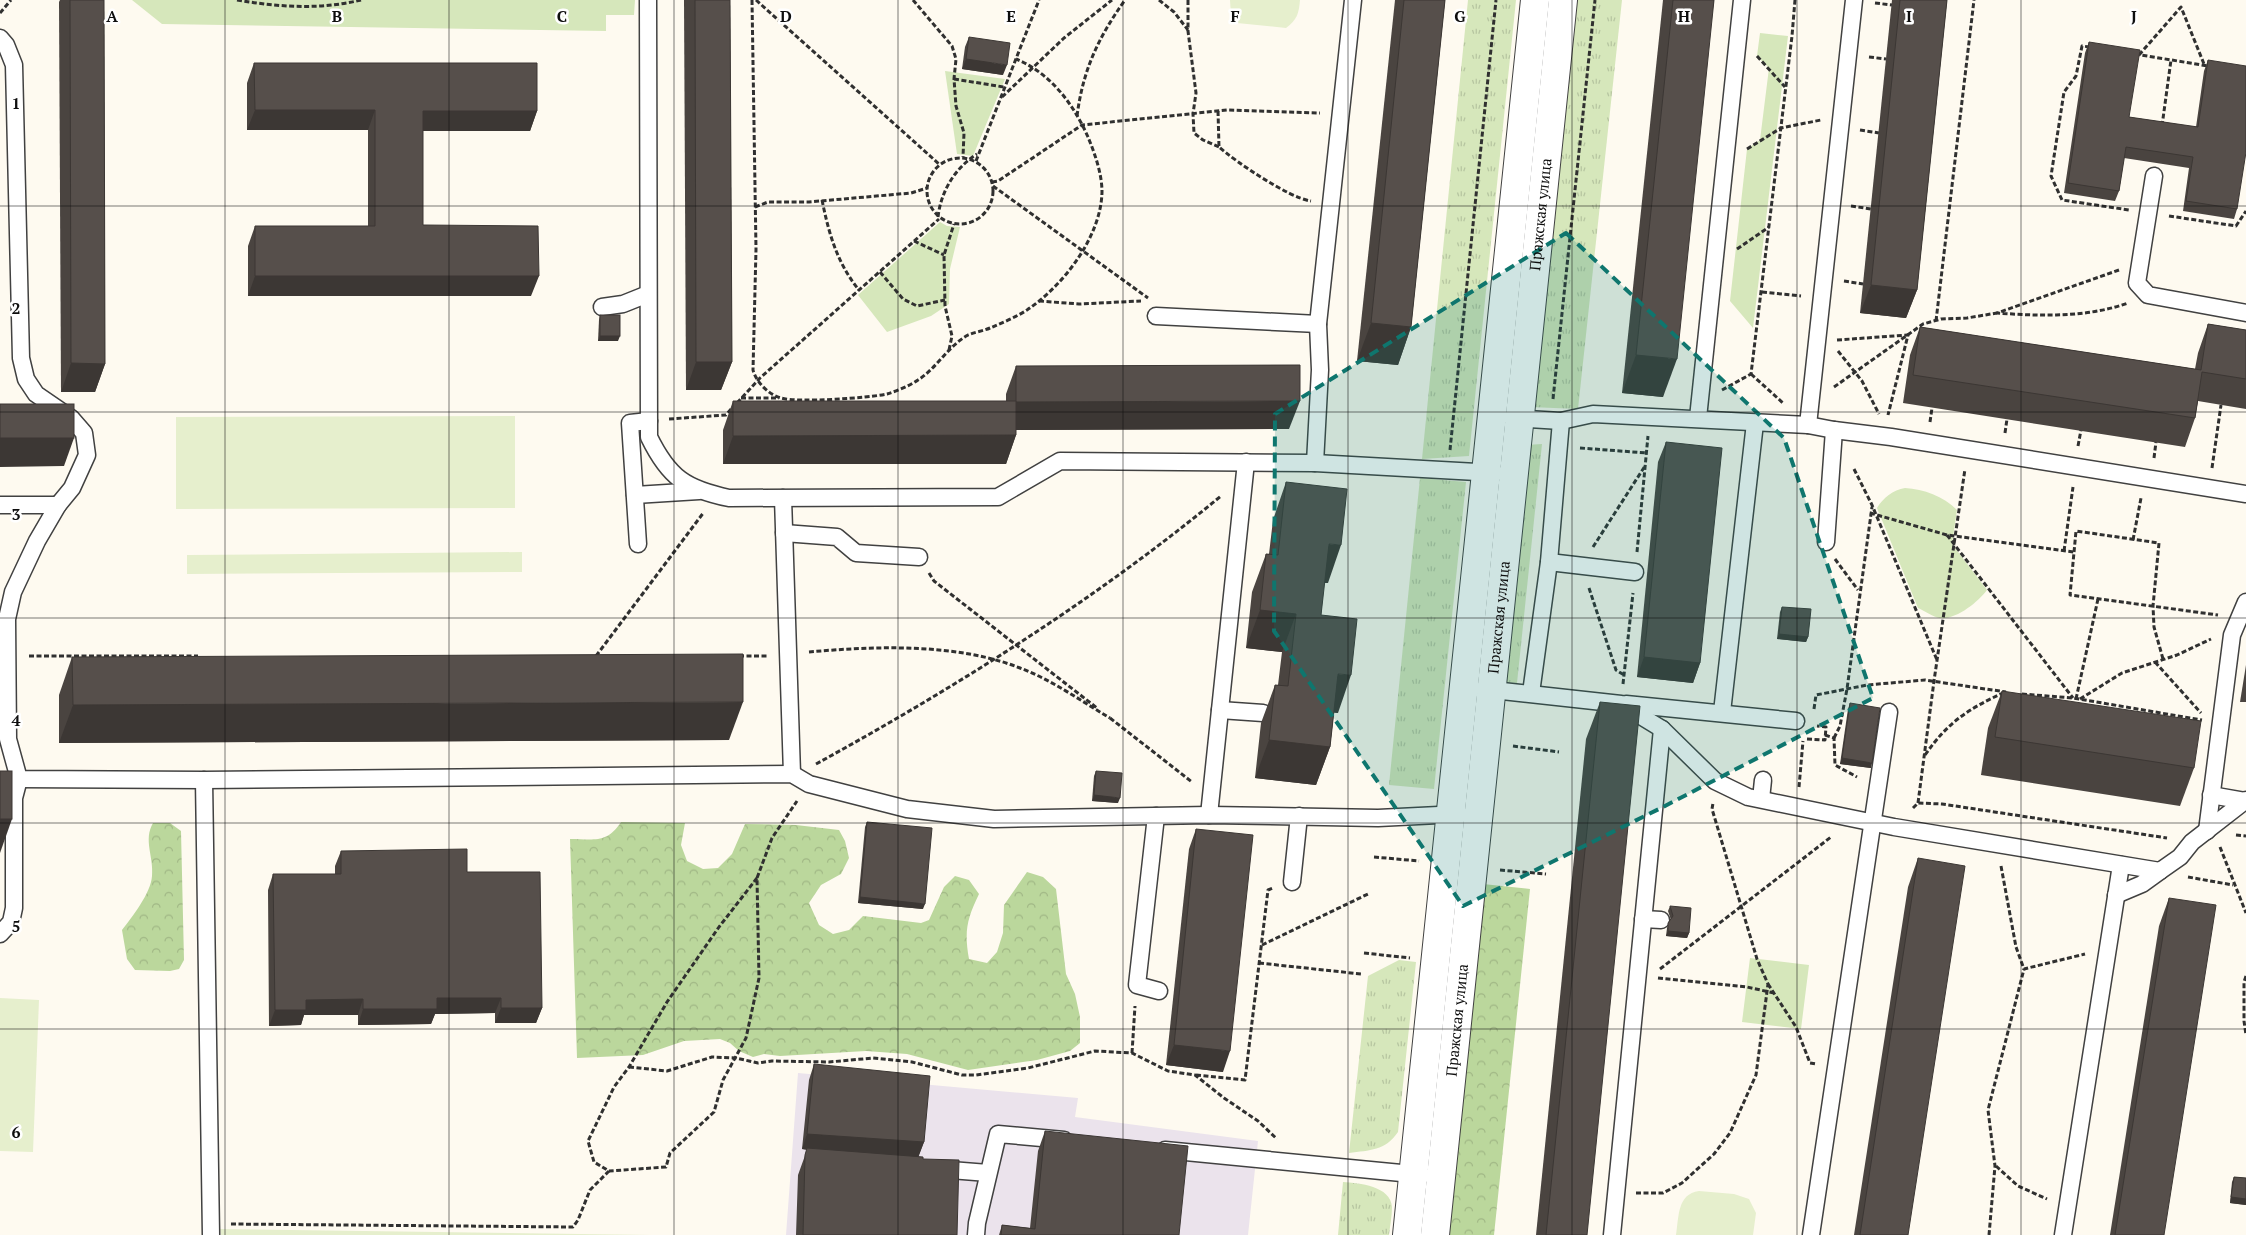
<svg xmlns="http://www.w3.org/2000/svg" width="2246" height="1235" font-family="'PT Serif',serif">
  <defs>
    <pattern id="grass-tufts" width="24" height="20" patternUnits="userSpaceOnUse" patternTransform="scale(1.25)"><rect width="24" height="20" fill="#d6e7bb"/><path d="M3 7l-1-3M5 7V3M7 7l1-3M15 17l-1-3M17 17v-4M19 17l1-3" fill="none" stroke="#b6c5a0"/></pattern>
    <pattern id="forest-crowns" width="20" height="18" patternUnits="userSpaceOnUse" patternTransform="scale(1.25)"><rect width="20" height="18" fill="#bbd79c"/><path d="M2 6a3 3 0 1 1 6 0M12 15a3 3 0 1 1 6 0" fill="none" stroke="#a0b785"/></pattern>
  </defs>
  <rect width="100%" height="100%" fill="#fefaf0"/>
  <!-- industrial -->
  <path fill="#ebe3ec" d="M798,1073l280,25 -3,19 183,24 -10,94h-462z"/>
  <!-- grass -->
  <g fill="url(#grass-tufts)">
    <path d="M1468,0h48l-47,456 -47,3z"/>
    <path d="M1572,0h50l-44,409 -48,-2z"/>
    <path d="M1542,444l-25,239 -14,-1 23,-237z"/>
    <path d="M1420,478l46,4 -32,307 -45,-4z"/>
    <path d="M1399,960l17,2 -18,170c-13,19 -28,18 -49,21l19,-177z"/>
    <path d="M1343,1182c16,1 48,4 49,25 0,9 -2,19 -3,28h-51z"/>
  </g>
  <!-- forest -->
  <g fill="url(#forest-crowns)">
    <path d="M621,822l64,1 -4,22 6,16 16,8 15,-1 14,-14 13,-30 51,1 43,5 6,11 4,17 -8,16 -20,11 -12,18 10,22 14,9 16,-4 14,-14 58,7 8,-3 15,-33 11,-11 14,4 10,14c-12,25 -15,37 -10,65l18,4 10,-11 6,-19 1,-28 23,-33 16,5 13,12 10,85 9,20 5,23v26l-10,8 -33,9 -69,10 -61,-16 -41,-3 -86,5 -16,-2 -11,3 -14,-6 -9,-8 -10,-4 -36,2 -41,14 -66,3 -7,-219c23,0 37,5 51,-17z"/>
    <path d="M153,823h17l11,8 3,129 -5,9 -9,2 -35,-1 -8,-11 -5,-29c10,-13 29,-37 30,-54 2,-19 -9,-36 1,-53z"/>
    <path d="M1483,884l47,5 -36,346h-47z"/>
  </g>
  <!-- park -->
  <g fill="#d6e7bb">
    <path d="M132,0h503l-1,15h-28v16l-444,-7z"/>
    <path d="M1760,33l28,3 -35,292 -23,-27 17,-152 13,-9 9,-72 -12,-12z"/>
    <path d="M945,71l60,8 -32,77 -16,-2z"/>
    <path d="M940,222l7,4 13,1 -10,42 -1,35 -18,12 -44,16 -29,-37z"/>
    <path d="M1905,488c19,1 38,8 52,22l-5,34 35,46c-9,12 -31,30 -47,28 -7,-1 -15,-7 -22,-10l-41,-100c6,-10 16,-18 28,-20z"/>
    <path d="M1750,958l59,7 -8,64 -59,-7z"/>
  </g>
  <!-- pitch -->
  <g fill="#e6efcd">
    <path d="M1230,0h70c-1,13 -3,20 -14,28l-49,-5 -6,-8z"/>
    <path d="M515,416v92l-339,1v-92z"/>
    <path d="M522,552v20l-335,2v-19z"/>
    <path d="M0,998l39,2 -6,152 -33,-1z"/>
    <path d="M1699,1191l35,3 15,5 7,14 -3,22h-77c3,-18 1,-41 23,-44z"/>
    <path d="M220,1229l432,6h-431z"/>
  </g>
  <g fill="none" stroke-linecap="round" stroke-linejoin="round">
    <!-- lane casing -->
    <g stroke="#414141" stroke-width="19">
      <g id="lane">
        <path d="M648,0l1,437c20,41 37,52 80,61l269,-1 62,-36 255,2 180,10"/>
        <path d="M0,38l6,7 8,20 7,293 5,21 10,15 35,24 13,15 3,22 -15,33 -14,17 -21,36 -24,51 -6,27 1,120 11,40 185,1 588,-6 17,10 98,25 87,10 215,-4 169,3 81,-4"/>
        <path d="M2154,176l-17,107 11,12 98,18"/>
        <path d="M602,307l21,-3 25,-10"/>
        <path d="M1156,316l162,8"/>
        <path d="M1512,418l49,3 32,-7 215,11 26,5 57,7 355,57"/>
        <path d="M1698,418l44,-418"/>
        <path d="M1808,425l46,-425"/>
        <path d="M1315,463l5,-93 -2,-46 35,-324"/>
        <path d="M635,495l64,-4"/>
        <path d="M783,498l9,276"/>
        <path d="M0,505h58"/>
        <path d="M784,533l53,4 19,16 63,4"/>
        <path d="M1826,542l8,-112"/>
        <path d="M638,544l-8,-121 19,-2"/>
        <path d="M1549,562l86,10"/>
        <path d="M1484,689l137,15 41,25 53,52 33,16 146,30 266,44 20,-14 12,-15 54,-42"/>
        <path d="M1531,693l18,-131 12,-141"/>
        <path d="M1626,704l170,17"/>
        <path d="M1220,710l43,3"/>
        <path d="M1722,712l33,-289"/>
        <path d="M204,780l7,455"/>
        <path d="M2211,795l34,6"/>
        <path d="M1761,799l2,-19"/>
        <path d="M1209,815l37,-353"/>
        <path d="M1156,816l-19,169 22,6"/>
        <path d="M2207,831l25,-196 14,-33"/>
        <path d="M1292,882l7,-66"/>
        <path d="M2116,895l26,-11 18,-13"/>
        <path d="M1643,919l18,1"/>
        <path d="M0,934l11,-12 3,-14v-110l5,-19"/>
        <path d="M1165,1150l257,25"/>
        <path d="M938,1169l50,4"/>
        <path d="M976,1235l1,-12 21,-89 66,6"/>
        <path d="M1612,1235l50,-506"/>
        <path d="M1811,1235l78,-523"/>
        <path d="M2063,1235l58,-370"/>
      </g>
    </g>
    <!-- street casing -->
    <g stroke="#414141" stroke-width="30">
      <g id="street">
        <path d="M1407,1235l128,-1235"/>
        <path id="s1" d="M1435,1235l128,-1235"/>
      </g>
    </g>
    <!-- path -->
    <g stroke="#303030" stroke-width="3" stroke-dasharray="5 2.5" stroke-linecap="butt">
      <path d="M237,0c41,7 83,10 124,0"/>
      <path d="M752,0l4,249 -3,121c3,12 16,25 28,28 17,5 87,0 106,-4 10,-3 22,-8 31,-14 19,-12 30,-34 50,-45 7,-3 15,-4 22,-7 12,-5 26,-11 37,-18 36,-24 74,-73 75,-118 0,-18 -7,-38 -14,-55 -15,-34 -38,-64 -72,-78"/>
      <path d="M756,0l183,164"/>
      <path d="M913,0l39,46 4,13 -2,20 2,27 8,27 -1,24"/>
      <path d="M1159,0l15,12 14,18"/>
      <path d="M1188,0v31l8,62 -3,21 1,19 9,7 16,7"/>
      <path d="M1875,3l17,2"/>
      <path d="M0,13l11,-13"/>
      <path d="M2090,47l-8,-1 -6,30 -12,16 -13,84 11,24 67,10"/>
      <path d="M2135,54l73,12"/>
      <path d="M2139,55l42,-48 23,57"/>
      <path d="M1757,56l28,31"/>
      <path d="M1869,57l17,2"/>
      <path d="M954,79l50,8"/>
      <path d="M1002,97l62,-59 48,-38"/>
      <path d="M1218,111l1,36c17,15 70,51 92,54"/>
      <path d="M1077,116c6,-46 21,-78 48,-116"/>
      <path d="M2162,126l9,-66"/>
      <path d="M1860,130l19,3"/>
      <path d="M1747,149l34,-21 40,-8"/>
      <circle cx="960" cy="191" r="33"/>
      <path d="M976,161l63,-161"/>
      <path d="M992,182l6,-1 84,-56 145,-15 93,3"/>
      <path d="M993,186l155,112"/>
      <path d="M822,200c7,34 15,63 37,90"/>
      <path d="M1851,206l20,3"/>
      <path d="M755,207l13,-5h41l102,-9 16,-5"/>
      <path d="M2169,216l67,10 10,-15"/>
      <path d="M938,217c3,-26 17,-49 39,-63"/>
      <path d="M914,241l30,14"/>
      <path d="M1737,249l32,-22"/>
      <path d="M2119,270l-122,43c43,3 89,5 131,-10"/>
      <path d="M880,272l23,27 14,7 28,-6"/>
      <path d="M1844,281l19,3"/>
      <path d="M1762,292l39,4"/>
      <path d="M1039,301l40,3 62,-3"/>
      <path d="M1936,321l38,-321"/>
      <path d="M1837,340l71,-5 -20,80"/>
      <path d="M949,350l3,-14 -7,-30 -1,-51 10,-31"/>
      <path d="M1838,351l24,30 17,33"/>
      <path d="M1751,374l32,29"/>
      <path d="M1834,387l89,-63 18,-5 26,-1 30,-5"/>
      <path d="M1722,390l29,-16 41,-338 3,-36"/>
      <path d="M741,398h38"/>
      <path d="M1553,399l42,-399"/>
      <path d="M737,403l23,-25 179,-159"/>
      <path d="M669,419l57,-4 6,-7"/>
      <path d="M1930,422l2,-14"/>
      <path d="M2005,433l2,-14"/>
      <path d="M2078,446l3,-16"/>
      <path d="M1580,448l67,5"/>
      <path d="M1450,450l46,-450"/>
      <path d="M2154,458l2,-16"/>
      <path d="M2212,468l9,-63"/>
      <path d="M1854,469l18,36 65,155"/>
      <path d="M1870,513l77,22 127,17"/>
      <path d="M1947,535l126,163"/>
      <path d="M2133,540l8,-42"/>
      <path d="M1593,547l52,-81"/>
      <path d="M2064,551l9,-64"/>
      <path d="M1637,552l11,-116"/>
      <path d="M1835,559l23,31"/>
      <path d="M929,573l5,8 163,127"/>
      <path d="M1589,588l27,82 8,5"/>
      <path d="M809,652c67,-6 148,-9 211,16 32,12 61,33 90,50"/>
      <path d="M29,656h169"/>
      <path d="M596,656l108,-144"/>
      <path d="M739,656h29"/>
      <path d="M2163,659l-9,-32 -1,-21 6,-63 -83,-12 -6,64 148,20"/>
      <path d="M2155,662l46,51"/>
      <path d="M1623,684l10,-91"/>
      <path d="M2022,694l51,4 129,22"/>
      <path d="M2076,699l22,-100"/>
      <path d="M2080,699l42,-26 55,-18 34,-16"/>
      <path d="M1814,709l2,-14 51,-10 58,-5 81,12"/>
      <path d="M1110,718l82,64"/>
      <path d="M1825,735l9,3 1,27 22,12"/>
      <path d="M1834,738l6,-12 7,-37 25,-182"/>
      <path d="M1807,739l18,1 1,-13 -9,-1"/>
      <path d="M1513,746l46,6"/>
      <path d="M1925,755c23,-33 43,-46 80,-63"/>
      <path d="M816,764c142,-78 280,-165 405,-268"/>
      <path d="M1799,787l4,-46"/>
      <path d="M1918,803l16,-122 31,-212"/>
      <path d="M1913,808l5,-5 24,1 225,34"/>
      <path d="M2236,835l10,1"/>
      <path d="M2220,847l26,66"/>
      <path d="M1374,857l45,4"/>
      <path d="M2001,866l15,81 8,22 61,-15"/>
      <path d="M1500,870l46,4"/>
      <path d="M2188,877l45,8"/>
      <path d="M757,878l-38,49 -52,75 -38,65 -15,20 -26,54 6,21 15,9 57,-4 4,-14 44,-41 9,-32 23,-42 13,-60 -2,-100 15,-40 25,-37"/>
      <path d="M1262,945l108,-52"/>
      <path d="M1364,953l46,5"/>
      <path d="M1259,963l102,11"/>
      <path d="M1660,969l171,-132"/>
      <path d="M2246,976l-2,6v39l2,14"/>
      <path d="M1658,978l89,9 27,6"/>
      <path d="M1768,984l28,43 14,36 6,1"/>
      <path d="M1132,1053l3,-47"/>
      <path d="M629,1067l38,4 45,-14 24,1 22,5 14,-2 57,1 44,-4 39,4 50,13h14l52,-7 67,-17 37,2 36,18 27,4 29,23 34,23 19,18"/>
      <path d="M1196,1075l49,5 23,-190 5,-2"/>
      <path d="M1996,1166l22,20 29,13"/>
      <path d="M1636,1193h27l19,-10 32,-29 16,-21 26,-58 12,-91 -11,-25 -45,-150 1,-6"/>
      <path d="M231,1224l342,3 5,-7 12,-30 19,-19"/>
      <path d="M1989,1235l6,-69 -7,-56 36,-141"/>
    </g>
    <!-- lane -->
    <use href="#lane" stroke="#fff" stroke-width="16"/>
    <!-- street -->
    <use href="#street" stroke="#fff" stroke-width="28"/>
  </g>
  <!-- wall -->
  <g fill="#4a4440">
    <path d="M60,0h44l1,364 -10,28h-34l-2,-390z"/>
    <path d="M684,0h46l2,362 -11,28h-35z"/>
    <path d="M1395,0h50l-34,327 -13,38 -41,-4z"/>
    <path d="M1663,0h51l-51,397 -41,-4z"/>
    <path d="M1892,0h55l-30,290 -11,28 -46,-5z"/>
    <path d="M969,37l34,38 -41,-6 3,-22z"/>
    <path d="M2089,42l40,75 67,10 8,-56 4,-11 29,149 -3,10 -51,-8 6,-43 -65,-10 -5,33 -4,10 -51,-8 21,-140z"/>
    <path d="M254,63l283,48 -7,20h-107v94l108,71h-283v-50l7,-20h113v-96h-121v-47z"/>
    <path d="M600,315l18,26h-20l1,-21z"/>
    <path d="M2208,324l38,6v79l-48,-8 -3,17 -10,29 -282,-44 7,-48 10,-28 275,42 3,-16z"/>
    <path d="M1016,366l273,63 -273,1v5l-10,29h-283v-34l10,-29h273v-7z"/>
    <path d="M1666,442l34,221 -7,20 -56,-6 21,-215z"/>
    <path d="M1286,482l42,101h-4l-3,32 17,98 -4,-1 -4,35 -14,38 -61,-7 6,-55 14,-38h3l4,-33 -36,-4 6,-56 14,-38h3l4,-34z"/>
    <path d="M1782,607l26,30 -2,5 -29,-3 3,-27z"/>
    <path d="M72,657l657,83 -670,3v-48z"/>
    <path d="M2246,665v37h-6z"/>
    <path d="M2002,691l192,77 -14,38 -199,-31 7,-47z"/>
    <path d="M1600,702l-13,533h-51l50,-496z"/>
    <path d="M1850,703l21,65 -31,-4 8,-55z"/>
    <path d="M1096,771l22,32 -26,-2 2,-25z"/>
    <path d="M867,822l56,87 -65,-6 7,-76z"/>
    <path d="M1196,829l27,243 -57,-7 23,-216z"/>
    <path d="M341,851l126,21 75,136 -6,15h-41v-10l-60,1 -4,10 -73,1v-10h-54l-3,10 -32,1 -1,-136 5,-16h62v-8z"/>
    <path d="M1918,858l-10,377h-54l54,-348z"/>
    <path d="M2169,898l-5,337h-54l49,-309z"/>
    <path d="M1670,906l19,27 -2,5 -21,-2 1,-8 4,-8 -3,-9z"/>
    <path d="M814,1064l110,78 -6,15 5,2 34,76h-161l2,-60 9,-25 -5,-1 7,-69z"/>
    <path d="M1045,1131l134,104h-180l3,-10 28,3 8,-77z"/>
    <path d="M2234,1177l12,1v27l-16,-2 2,-21z"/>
  </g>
  <!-- shaded-wall -->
  <g fill="#3c3734">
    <path d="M966,59l41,6 -4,10 -41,-6z"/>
    <path d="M255,110h120l-7,20h-121z"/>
    <path d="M423,111h114l-7,20h-115z"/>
    <path d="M255,276h284l-8,20h-283z"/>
    <path d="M1871,285l46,5 -11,28 -46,-5z"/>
    <path d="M1371,323l40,4 -13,38 -41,-4z"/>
    <path d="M600,336h20l-2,5h-20z"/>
    <path d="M1636,355l41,4 -14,38 -41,-4z"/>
    <path d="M696,362h36l-11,28h-35z"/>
    <path d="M71,363l34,1 -10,28h-34z"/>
    <path d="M1300,401l-11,28 -283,1 10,-28z"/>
    <path d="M1016,435l-10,29h-283l10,-28z"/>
    <path d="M0,438h74l-10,28 -64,1z"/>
    <path d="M1329,544l12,1 -13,38 -13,-1z"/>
    <path d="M1260,610l36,4 -14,38 -36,-4z"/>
    <path d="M1779,634l29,3 -2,5 -29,-3z"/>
    <path d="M1644,657l56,6 -7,20 -56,-6z"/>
    <path d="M1338,674l13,1 -13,38 -14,-1z"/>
    <path d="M743,702l-14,38 -670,3 14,-38z"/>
    <path d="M1269,740l61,7 -14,38 -61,-7z"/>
    <path d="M1842,758l30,5 -1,5 -31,-4z"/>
    <path d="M1094,795l26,3 -2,5 -26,-2z"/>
    <path d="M0,819h12l-12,34z"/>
    <path d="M860,897l65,7 -2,5 -65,-6z"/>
    <path d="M1668,931l21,2 -2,5 -21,-2z"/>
    <path d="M437,998h64l-6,15 -60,1 -4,10 -73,1 5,-16z"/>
    <path d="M363,999l-5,16h-54l-3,10 -32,1 6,-16 31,-10z"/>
    <path d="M501,1008h41l-6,15h-41z"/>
    <path d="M1174,1045l56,6 -7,21 -57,-7z"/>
    <path d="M807,1134l117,8 -6,16 -116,-9z"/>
    <path d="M2231,1197l15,2v6l-16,-2z"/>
  </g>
  <!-- building -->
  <g fill="#564f4b" stroke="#3c3734">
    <path d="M70,0h34l1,364 -34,-1z"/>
    <path d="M695,0h35l2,362h-36z"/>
    <path d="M1404,0h41l-34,327 -40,-4z"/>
    <path d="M1673,0h41l-37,359 -41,-4z"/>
    <path d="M1900,0h47l-30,290 -46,-5z"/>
    <path d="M969,37l41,6 -3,22 -41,-6z"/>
    <path d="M2089,42l51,8 -11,67 69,10 10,-67 38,6v86l-9,57 -51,-8 7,-44 -67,-10 -7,44 -51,-8z"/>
    <path d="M254,63h283v48h-114v114l115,1 1,50h-284v-50h120v-116h-120z"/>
    <rect x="600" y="315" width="20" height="21"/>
    <path d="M2208,324l38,6v49l-44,-7 -7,46 -282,-43 7,-48 281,43z"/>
    <path d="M1300,365v36l-284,1v-36z"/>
    <path d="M733,401h283v34l-283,1z"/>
    <rect x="0" y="404" width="74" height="34"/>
    <path d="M1666,442l56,6 -22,215 -56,-6z"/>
    <path d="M1286,482l61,7 -6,56 -12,-1 -8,71 36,4 -6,56 -13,-1 -8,73 -61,-7 6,-55 13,1 8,-72 -36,-4 6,-56 12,1z"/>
    <path d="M1782,607l29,2 -3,28 -29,-3z"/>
    <path d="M743,654v48l-670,3 -1,-48z"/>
    <path d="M2002,691l199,30 -7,47 -199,-31z"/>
    <path d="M1600,702l40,4 -53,529h-41z"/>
    <path d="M1850,703l30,5 -8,55 -30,-5z"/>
    <rect x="0" y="771" width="12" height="48"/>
    <path d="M1096,771l26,2 -2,25 -26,-3z"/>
    <path d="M867,822l65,6 -7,76 -65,-7z"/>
    <path d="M1196,829l57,6 -23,216 -56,-6z"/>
    <path d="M467,849v23h73l2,136h-41v-10h-64v11h-74v-10l-57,1v10h-31l-2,-136h68v-23z"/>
    <path d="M1918,858l47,8 -57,369h-48z"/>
    <path d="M2169,898l47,7 -52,330h-49z"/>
    <path d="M1670,906l21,2 -2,25 -21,-2v-8l5,-7z"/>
    <path d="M814,1064l116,12 -6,66 -117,-8z"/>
    <path d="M1045,1131l143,15 -9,89h-178l1,-10 33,4z"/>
    <path d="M807,1148l116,9v2l36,1 -2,75h-154l2,-80z"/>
    <path d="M2234,1177l12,1v21l-15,-2z"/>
  </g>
  <!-- marked area -->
  <path fill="#0f766e" fill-opacity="0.2" stroke="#0f766e" stroke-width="4" stroke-dasharray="10 6" stroke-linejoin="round" d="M1566,233l218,205 89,260 -210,109 -200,99 -189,-275 1,-217z"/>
  <!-- grid -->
  <path fill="none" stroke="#0e0e0e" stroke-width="1" stroke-opacity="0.55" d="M225,0v1235M449,0v1235M674,0v1235M898,0v1235M1123,0v1235M1348,0v1235M1572,0v1235M1797,0v1235M2021,0v1235M0,206h2246M0,412h2246M0,618h2246M0,823h2246M0,1029h2246"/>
  <g text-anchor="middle" stroke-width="5" stroke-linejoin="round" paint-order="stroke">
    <!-- street labels -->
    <g font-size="15" fill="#0e0e0e" stroke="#fff">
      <text dy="5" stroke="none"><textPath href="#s1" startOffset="1026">Пражская улица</textPath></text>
      <text dy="5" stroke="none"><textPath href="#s1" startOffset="621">Пражская улица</textPath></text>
      <text dy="5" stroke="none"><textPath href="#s1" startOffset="216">Пражская улица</textPath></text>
    </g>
  </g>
  <g font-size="16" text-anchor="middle" font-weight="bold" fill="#0e0e0e" stroke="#fff" stroke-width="5" stroke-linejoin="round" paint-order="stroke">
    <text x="112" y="22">A</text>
    <text x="337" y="22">B</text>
    <text x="562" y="22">C</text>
    <text x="786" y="22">D</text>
    <text x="1011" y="22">E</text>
    <text x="1235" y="22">F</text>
    <text x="1460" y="22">G</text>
    <text x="1684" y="22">H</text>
    <text x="1909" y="22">I</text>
    <text x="2134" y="22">J</text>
    <text x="16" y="109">1</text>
    <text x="16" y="314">2</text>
    <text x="16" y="520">3</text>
    <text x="16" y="726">4</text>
    <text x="16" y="932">5</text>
    <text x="16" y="1138">6</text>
  </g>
</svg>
